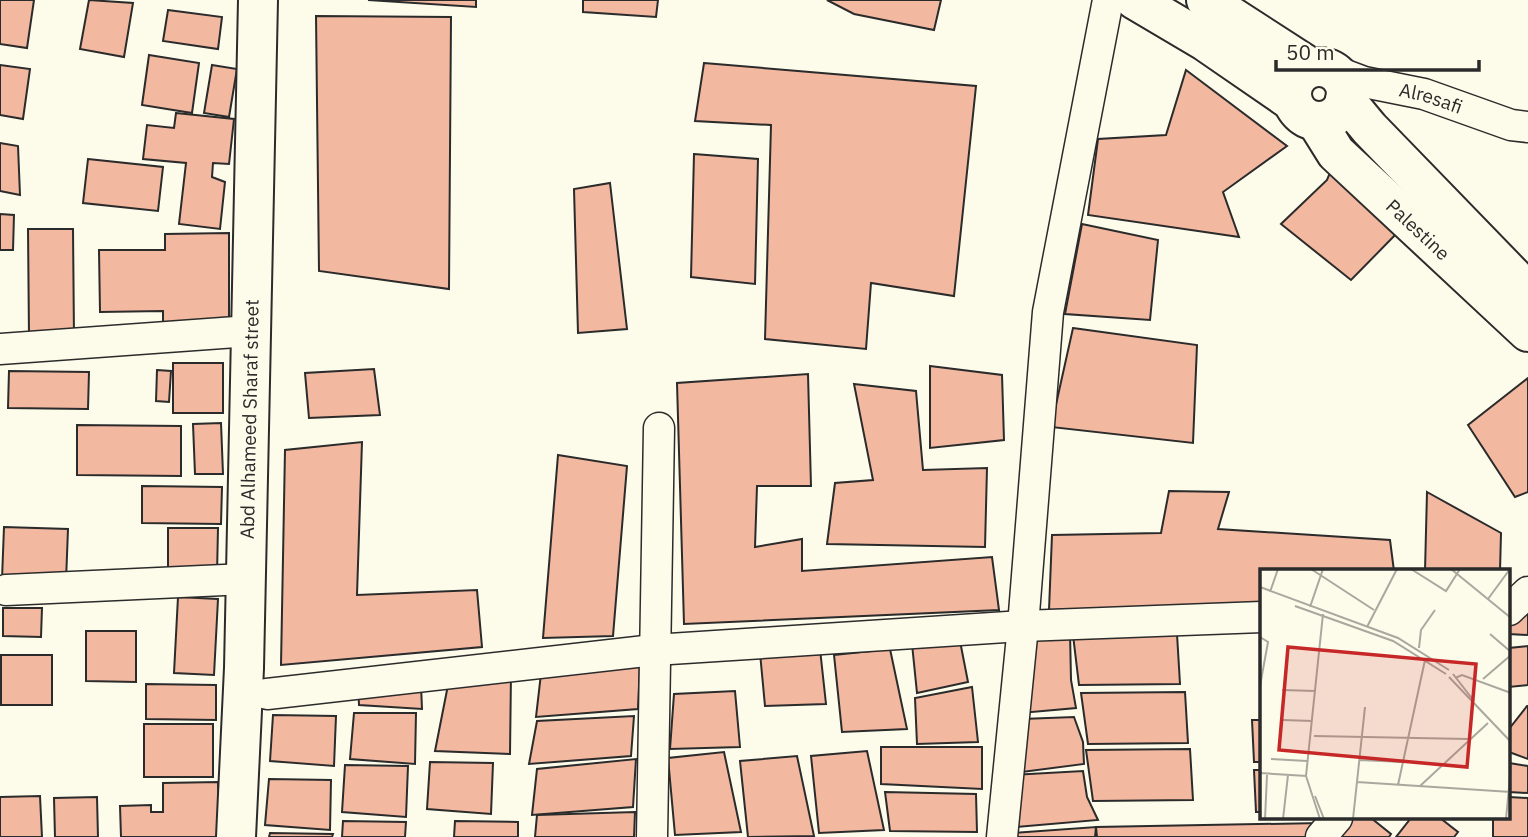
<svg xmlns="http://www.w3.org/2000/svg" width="1528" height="837" font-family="'IBM Plex Sans',sans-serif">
  <rect width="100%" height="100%" fill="#fdfbea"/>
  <!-- building -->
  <g fill="#f2b8a0" stroke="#2b2b2b" stroke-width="2">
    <path d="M0,0h34l-7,48 -27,-4z"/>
    <path d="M89,0l44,3 -9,54 -44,-8z"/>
    <path d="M368,0h108v7z"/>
    <path d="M583,0h75l-2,17 -73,-5z"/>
    <path d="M827,0h114l-7,30 -80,-16z"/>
    <path d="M168,10l54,7 -4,32 -55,-8z"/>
    <path d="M316,16l135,1 -2,272 -130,-18z"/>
    <path d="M149,55l50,8 -7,50 -50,-8z"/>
    <path d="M704,63l272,23 -22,210 -83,-13 -5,66 -101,-10 6,-214 -76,-4z"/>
    <path d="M0,65l30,4 -7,50 -23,-4z"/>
    <path d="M212,65l25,4 -8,48 -25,-4z"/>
    <path d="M1186,70l101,76 -64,46 16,45 -151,-22 10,-76 68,-4z"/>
    <path d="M176,113l58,6 -5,45 -16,-1 -1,14 13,5 -5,47 -41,-5 7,-61 -43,-4 4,-34 27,3z"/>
    <path d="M0,143l18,3 2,49 -20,-4z"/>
    <path d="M694,154l64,5 -3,125 -64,-7z"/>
    <path d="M88,159l75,8 -5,44 -75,-8z"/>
    <path d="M1332,168l69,61 -50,51 -70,-56 46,-44z"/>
    <path d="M610,183l17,146 -49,4 -4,-144z"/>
    <path d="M0,214l14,1 -1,35h-13z"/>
    <path d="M1082,224l76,16 -8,80 -85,-6z"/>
    <path d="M28,229h45l1,107h-45z"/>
    <path d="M229,233v89l-66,1v-12l-63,1 -1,-62h66v-16z"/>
    <path d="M1073,328l124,17 -4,98 -142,-16z"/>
    <rect x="173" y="363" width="50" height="50"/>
    <path d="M930,366l72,9 2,65 -74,8z"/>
    <path d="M374,369l6,46 -71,3 -4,-45z"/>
    <path d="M157,370l14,1 -2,31 -13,-1z"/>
    <path d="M9,371l80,1 -1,37 -80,-1z"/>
    <path d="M808,374l3,112h-54l-2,61 47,-8v32l190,-14 7,53 -315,14 -7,-241z"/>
    <path d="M1528,378v114l-13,5 -47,-72z"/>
    <path d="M854,384l62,7 7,79 64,-2 -2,79 -158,-3 8,-61 38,-3z"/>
    <path d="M221,423l2,51h-28l-2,-50z"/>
    <path d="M77,425l104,1v50l-104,-1z"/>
    <path d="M362,442l-5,153 120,-5 5,57 -201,18 4,-215z"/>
    <path d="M558,455l69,11 -14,170 -70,2z"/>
    <path d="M142,486l80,1 -1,37 -79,-1z"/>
    <path d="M1169,491l60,1 -11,37 172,11 4,31h-132v32l-213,7 3,-75 109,-2z"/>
    <path d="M1427,492l74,41 -1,38h-75z"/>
    <path d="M4,527l64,2 -2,52 -64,-2z"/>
    <path d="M168,528h50l-1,46 -49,-2z"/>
    <path d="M178,597l40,2 -4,76 -40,-2z"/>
    <path d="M1528,605v30l-19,-1v-14z"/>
    <path d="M3,608h39l-1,29 -38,-1z"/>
    <path d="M86,631h50v51l-50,-1z"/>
    <path d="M1070,632l1,48 5,28 -55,5 9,-76z"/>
    <path d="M1177,634l3,50 -101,1 -6,-50z"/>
    <path d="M960,641l8,41 -51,11 -5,-49z"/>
    <path d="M1528,646v39l-19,2v-39z"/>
    <path d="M820,649l6,55 -61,2 -5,-53z"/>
    <path d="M890,649l17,80 -65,3 -8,-77z"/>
    <rect x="1" y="655" width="51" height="50"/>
    <path d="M640,661l-2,48 -102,8 6,-52z"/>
    <path d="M511,673l-1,81 -75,-3 14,-71z"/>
    <path d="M146,684l70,1v35l-70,-1z"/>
    <path d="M358,684l63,1 1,24 -63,-4z"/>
    <path d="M972,687l6,55 -61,2 -2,-46z"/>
    <path d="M735,691l5,56 -70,2 4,-55z"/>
    <path d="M1185,692l3,51 -100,1 -7,-51z"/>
    <path d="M1527,706h1v53l-19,-7v-23z"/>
    <path d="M354,713h62l-1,51 -65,-5z"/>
    <path d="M273,715l63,1 -2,50 -64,-5z"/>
    <path d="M634,716l-3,40 -102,8 8,-43z"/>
    <path d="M1074,717l9,25 1,22 -70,9 8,-54z"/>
    <path d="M1252,720h10v42h-8z"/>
    <rect x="144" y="724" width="69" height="53"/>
    <path d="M881,747h101v42l-101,-5z"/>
    <path d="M1190,749l3,51 -100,1 -7,-51z"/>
    <path d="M867,751l17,79 -65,3 -8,-77z"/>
    <path d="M724,752l17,80 -66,3 -7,-77z"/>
    <path d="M797,756l17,80 -66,1 -8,-76z"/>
    <path d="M636,759l-3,48 -101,8 5,-46z"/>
    <path d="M430,762l63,1 -2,51 -64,-5z"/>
    <path d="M1509,763l19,3v27l-19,-1z"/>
    <path d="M345,765l63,1 -2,51 -64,-5z"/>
    <path d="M1254,770h8v42h-6z"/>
    <path d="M1083,771l4,26 11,23 -93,8 8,-53z"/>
    <path d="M269,779l62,1 -1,50 -65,-5z"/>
    <path d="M218,782l1,55h-98l-1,-31 31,-1v7h12v-29z"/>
    <path d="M885,792l91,2 1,38 -87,-1z"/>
    <path d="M40,796l2,41h-42v-40z"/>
    <path d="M97,797l1,40h-43l-1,-39z"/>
    <path d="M1509,797l19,1v39h-35v-19h16z"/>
    <path d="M635,812l-1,25h-99l2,-22z"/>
    <path d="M1346,818h25l20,16 -2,3h-59z"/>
    <path d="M1411,818h29l18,14 -4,5h-58z"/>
    <path d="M343,821l63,1 -1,15h-63z"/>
    <path d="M455,821l63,1v15h-64z"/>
    <path d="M1320,823l-14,14h-209l-1,-10z"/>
    <path d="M1096,827l-1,10h-83l1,-4z"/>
    <path d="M270,833l63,1 -1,3h-63z"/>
  </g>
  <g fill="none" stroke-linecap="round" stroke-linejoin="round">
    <!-- minor casing -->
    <g stroke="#2b2b2b" stroke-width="33">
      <g id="minor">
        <path id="s1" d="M1332,70l32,12 60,12 87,31 17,2"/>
        <path d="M0,349l250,-18"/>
        <path d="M6,590l240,-11"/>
        <path d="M1509,610l19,-18"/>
        <path d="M267,694l387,-44 369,-24 239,-9"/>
        <path d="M652,837l7,-409"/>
        <path d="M1002,837l21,-211 25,-314 60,-312"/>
        <path d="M1321,837l16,-19"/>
      </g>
    </g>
    <!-- major casing -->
    <g stroke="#2b2b2b" stroke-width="42">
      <g id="major">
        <path d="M1135,0l71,42 87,60"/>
        <path d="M1206,0l105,68"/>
        <circle cx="1319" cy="94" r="27"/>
        <path d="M1345,99l24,29 159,164"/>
        <path id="s2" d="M1316,121l20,32 192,179"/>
        <path id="s3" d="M236,837l8,-169 14,-668"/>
      </g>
    </g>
    <!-- minor -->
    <use href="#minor" stroke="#fdfbea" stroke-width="30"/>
    <!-- major -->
    <use href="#major" stroke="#fdfbea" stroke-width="38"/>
  </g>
  <g text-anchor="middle" stroke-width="5" stroke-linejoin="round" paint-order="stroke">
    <!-- street labels -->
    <g font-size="19" fill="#2b2b2b" stroke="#fdfbea">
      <text dy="7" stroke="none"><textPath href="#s1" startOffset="103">Alresafi</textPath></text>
      <text dy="7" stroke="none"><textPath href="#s2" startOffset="150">Palestine</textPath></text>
      <text dy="7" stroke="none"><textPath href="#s3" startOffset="418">Abd Alhameed Sharaf street</textPath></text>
    </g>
  </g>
  <!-- overview -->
  <g transform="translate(1260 569)">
    <rect width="250" height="250" fill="#fdfbea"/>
    <path fill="none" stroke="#a9a89e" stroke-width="2" d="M51,0l63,41M151,0l35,22 14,-22M191,0l60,49M0,18l138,51 51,32M10,23l8,-23M228,30l22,-30M35,37l98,35 53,33M50,38l13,-38M107,58l30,-58M230,65l21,18M0,68l8,5 -8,44M159,79l2,-18 14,-20M193,105l21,27M189,108l62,65M195,109l7,-3 49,18M223,110l28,-24M22,121l33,1M23,151l29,1M54,167l154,3M11,190l36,2M99,191l44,2M0,204l47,3M97,213l154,10M138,216l27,-125M160,217l68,-63M55,227l9,23M5,250l2,-44M23,250l5,-44M60,250l-14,-43 17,-162M93,250l12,-112M246,250l5,-53"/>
    <path fill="#c62828" fill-opacity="0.15" stroke="#c62828" stroke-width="3.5" d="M28,78l188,17 -9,103 -188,-17z"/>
    <rect width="250" height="250" fill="none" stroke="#2b2b2b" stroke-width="3.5"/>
  </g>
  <!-- scale -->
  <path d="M1276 60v10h203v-10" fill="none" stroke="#2b2b2b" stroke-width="3.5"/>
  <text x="1286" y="60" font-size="21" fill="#2b2b2b" stroke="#fdfbea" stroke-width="5" paint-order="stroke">50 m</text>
</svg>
